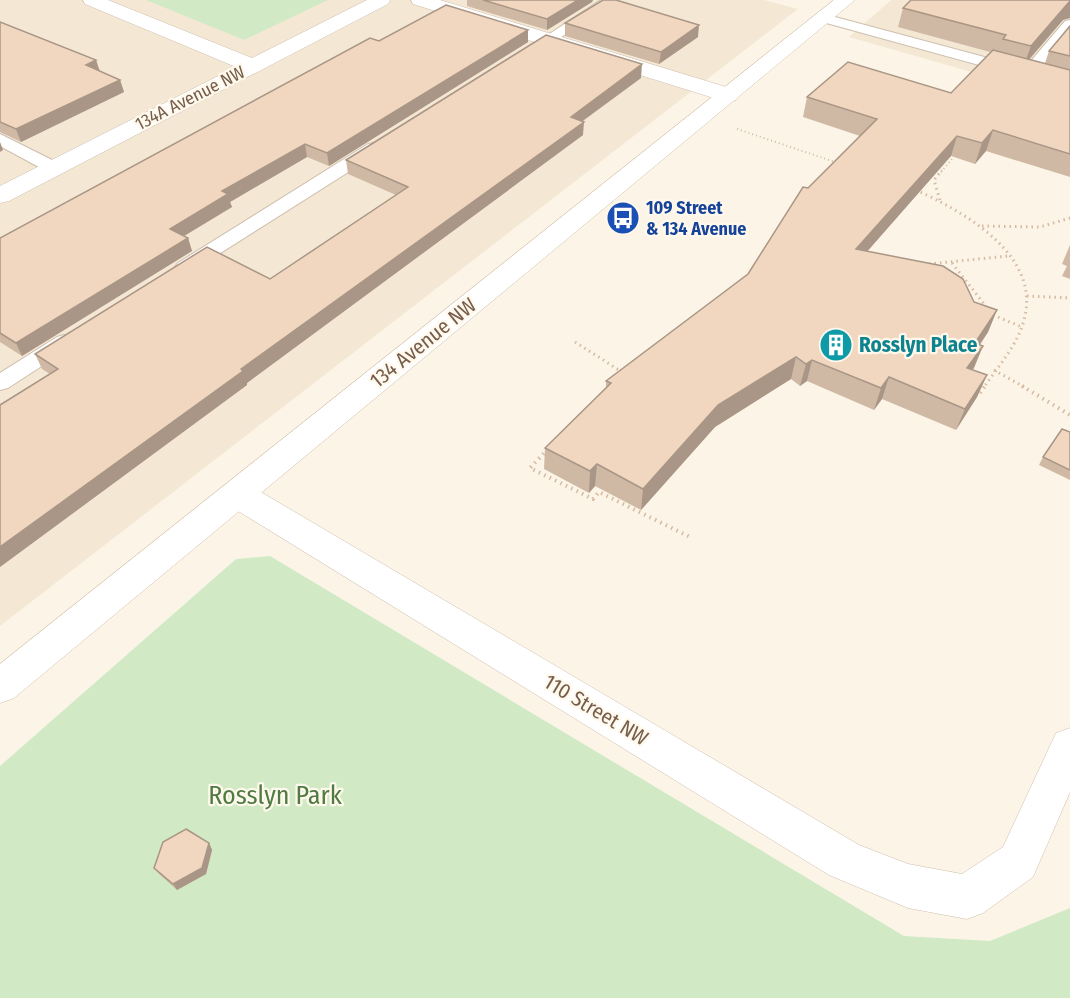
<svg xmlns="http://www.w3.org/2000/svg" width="1070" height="998" font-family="'Fira Sans Condensed',sans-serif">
  <rect width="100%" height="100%" fill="#fcf5e7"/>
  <!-- residential -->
  <g fill="#f4e8d5">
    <path d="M0,0h764l34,9 -798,617z"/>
    <path d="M891,0h179v100l-221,-63z"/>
  </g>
  <!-- green -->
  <g fill="#d1eac5">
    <path d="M146,0h182l-84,40z"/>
    <path d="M270,556l634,380 86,5 80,-33v90h-1070v-232l236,-207z"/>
  </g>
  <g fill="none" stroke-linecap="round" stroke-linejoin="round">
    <!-- lane casing -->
    <g stroke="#cebead" stroke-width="2">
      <g id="lane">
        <path d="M601,0h16l-83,55h-10l-2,-3z"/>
        <path d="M824,14l201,54 40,-47 5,-1v13l-32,39 32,8v10l-251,-69 -2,-3z"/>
        <path d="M0,134l60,30 3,4 -3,4h-12l-48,-26z"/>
        <path d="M374,143l6,1 2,4 -2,4 -188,119h-14l-3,-4 3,-4 190,-119z"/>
        <path d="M64,335l7,2 3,5 -3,5 -63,41 -8,2v-17l57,-36z"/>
      </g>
    </g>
    <!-- street casing -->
    <g stroke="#cebead" stroke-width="1">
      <g id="street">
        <path d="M83,0h25l144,58 115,-58h23l-2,4 -379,197 -9,2v-17l236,-119 -151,-63z"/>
        <path d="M411,0h29l296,90 3,5 -3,5 -8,1 -8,-1 -307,-96z"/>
        <path d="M237,482l12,3 610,360 49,19 54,10 41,-27 53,-114 14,-5v64l-37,85 -50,36 -16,6 -59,-11 -79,-33 -604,-372 -4,-9 4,-9z"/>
      </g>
    </g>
    <!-- secondary casing -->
    <g stroke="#d1bfaa" stroke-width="1">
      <path id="secondary" d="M834,0h21l-841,698 -14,5v-39z"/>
    </g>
    <!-- path-far2 -->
    <g stroke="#d6baa2" stroke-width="2" stroke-dasharray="1 3" stroke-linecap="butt">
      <path d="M737,129l101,34"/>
      <path d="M941,172l11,-13"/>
    </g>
    <!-- path-far1 -->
    <g stroke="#d6baa2" stroke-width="3" stroke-dasharray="1.5 4" stroke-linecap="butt">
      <path d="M916,190c48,22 126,65 108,130 -6,24 -26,47 -40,67"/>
      <path d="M940,200l-6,-20 8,-10"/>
      <path d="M982,226l58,1 30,-9"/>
      <path d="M952,263l36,46"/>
      <path d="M929,264l79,-8"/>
      <path d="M1027,296l43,2"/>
      <path d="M993,315l29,12"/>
      <path d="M575,342l47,30"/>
      <path d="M994,370l30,17"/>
    </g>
    <!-- path -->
    <g stroke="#d6baa2" stroke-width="4" stroke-dasharray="1.5 4.5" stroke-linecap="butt">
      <path d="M1022,386l48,29"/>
      <path d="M980,393l5,-7"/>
      <path d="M548,449l-18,19 63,31 6,-7 93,46"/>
    </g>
    <!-- lane -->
    <use href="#lane" fill="#fff" fill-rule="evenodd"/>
    <!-- street -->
    <use href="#street" fill="#fff" fill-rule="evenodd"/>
    <!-- secondary -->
    <use href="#secondary" fill="#fff" fill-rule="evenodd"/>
  </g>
  <!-- wall -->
  <g fill="#cfb9a4">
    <path d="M467,0h126l-1,2 -45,28 -80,-24z"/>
    <path d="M903,8l160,12 -33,39 15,4 4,-12 21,-25v151l-84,-26 -11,13 -24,-8 -84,95 107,51 23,8 -9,22 -8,13 3,1 -11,24 15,5 -10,22 -21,33 -74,-31 -8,11 -67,-29 -7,5 -9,-7 -76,48 -74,83 -46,-24 -6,7 -45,-24 1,-21 61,-60v-7l142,-107 60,-86 52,-52 -57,-19 4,-20 144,-4 39,-41 -92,-25z"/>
    <path d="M0,22l96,38 4,11 20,9 4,12 -103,50 -21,-10z"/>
    <path d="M565,23l133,14 -39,27 -94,-28z"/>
    <path d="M528,30v12l-199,124 -22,-9 -77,45 2,5 -48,29 4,2 4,13 -170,105 -22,-14v-104l379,-197z"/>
    <path d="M641,78l-58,43v14l-336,248v2l-247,182v-162l50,-31 -8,-5 -7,-15 235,-75 126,-84 -48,-21 -2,-14z"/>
    <path d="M1070,245v34l-8,-3 5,-10 -5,-2z"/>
    <path d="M1070,432v48l-31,-15 4,-8z"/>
    <path d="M209,843l3,7 -6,24 -29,16 -18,-16 -5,-6z"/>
  </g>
  <!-- shaded-wall -->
  <g fill="#a99686">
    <path d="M578,0h15l-1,2 -45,28v-11z"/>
    <path d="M1070,1v17l-7,2 -39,45 7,-19z"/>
    <path d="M699,25l-1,12 -39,27 2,-12z"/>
    <path d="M528,30v12l-199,124 -2,-13z"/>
    <path d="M96,60l4,13 -14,-8z"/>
    <path d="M642,64l-1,14 -71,52 1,-13z"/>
    <path d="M120,80l4,12 -103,50 -5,-13z"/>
    <path d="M584,122l-1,13 -336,248v2l-247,182v-20l241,-178z"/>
    <path d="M993,130l-7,21 -11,13 7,-21z"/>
    <path d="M957,136l-6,20 -100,114 5,-21z"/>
    <path d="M0,142l3,8 -3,2z"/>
    <path d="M305,144l2,13 -77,45 2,5 -58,35 -4,-13 52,-38z"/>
    <path d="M188,238l4,13 -170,105 -6,-13z"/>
    <path d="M997,310l-9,22 -22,33 9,-22z"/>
    <path d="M983,346l-9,22 -16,21 9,-21z"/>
    <path d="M796,357l-5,22 -76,48 -74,83 2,-21 75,-84z"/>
    <path d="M812,360l-5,21 -7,5 6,-22z"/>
    <path d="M987,375l-10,22 -21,33 9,-21z"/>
    <path d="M889,377l-7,22 -8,11 7,-22z"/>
    <path d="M597,464l-2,22 -6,7 1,-22z"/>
    <path d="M209,843l3,7 -6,24 -29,16 -4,-6z"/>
  </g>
  <!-- building -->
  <g fill="#f1d7bf" stroke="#a99686" stroke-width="1.5">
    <path d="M483,0h95l-31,19z"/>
    <path d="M603,0h13l83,25 -38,27 -96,-29z"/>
    <path d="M911,0h159v1l-39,45 -28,-7 3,-4 -103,-27z"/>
    <path d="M446,5l82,25 -201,123 -22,-9 -83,47 6,3 -58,35 18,9 -172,105 -16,-10v-95l370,-200 9,3z"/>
    <path d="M0,22l96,38 -10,5 34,15 -104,49 -16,-7z"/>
    <path d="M1070,26v30l-21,-5z"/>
    <path d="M546,35l96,29 -71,53 13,5 -343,247 2,2 -243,176v-142l58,-36 -23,-15 172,-107 63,32 138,-92 -62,-27z"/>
    <path d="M993,50l77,20v84l-77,-24 -11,13 -25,-7 -101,113 87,17 20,13 11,23 23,8 -22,33 8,3 -16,22 20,7 -22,34 -76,-32 -8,11 -69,-28 -6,4 -10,-7 -78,48 -75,84 -46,-25 -7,7 -45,-23 66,-65 -5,-2 142,-107 55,-87 5,1 69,-69 -70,-22 41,-35 103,31z"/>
    <path d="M1062,429l8,3v38l-27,-13z"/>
    <path d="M186,829l23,14 -7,25 -29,16 -19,-16 9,-26z"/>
  </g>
  <!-- icons -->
  <defs>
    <g id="bus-disc" transform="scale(1.725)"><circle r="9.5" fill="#1a4fb4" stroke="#fff9ed"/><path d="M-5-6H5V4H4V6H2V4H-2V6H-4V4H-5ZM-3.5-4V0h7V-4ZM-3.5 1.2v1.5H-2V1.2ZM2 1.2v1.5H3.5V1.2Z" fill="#fff"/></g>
    <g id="building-disc" transform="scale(1.725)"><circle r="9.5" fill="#0f9aa8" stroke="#fff9ed"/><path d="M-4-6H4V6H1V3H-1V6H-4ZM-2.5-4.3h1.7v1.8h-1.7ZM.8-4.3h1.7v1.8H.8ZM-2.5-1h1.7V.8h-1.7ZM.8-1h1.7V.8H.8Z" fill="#fff"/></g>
  </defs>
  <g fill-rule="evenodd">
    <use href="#bus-disc" x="623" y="218"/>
    <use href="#building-disc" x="836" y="345"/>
  </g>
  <g text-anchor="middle" stroke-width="4.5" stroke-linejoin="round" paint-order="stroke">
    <!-- far-street labels -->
    <g font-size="18" fill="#765d4b" stroke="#fff9ed">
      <text transform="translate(190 98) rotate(-27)" y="6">134A Avenue NW</text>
    </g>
    <!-- far-transit labels -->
    <g font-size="18" font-weight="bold" fill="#164399" stroke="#fff9ed" text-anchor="start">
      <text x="646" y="214">109 Street<tspan x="646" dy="21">&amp; 134 Avenue</tspan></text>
    </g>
    <!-- street labels -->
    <g font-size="21" fill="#765d4b" stroke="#fff9ed">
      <text transform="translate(423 343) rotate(-39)" y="7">134 Avenue NW</text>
      <text transform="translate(596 710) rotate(31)" y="7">110 Street NW</text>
    </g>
    <!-- culture labels -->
    <g font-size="21" font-weight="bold" fill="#0d838f" stroke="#fff9ed" text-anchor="start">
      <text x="859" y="352">Rosslyn Place</text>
    </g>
    <!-- near-park labels -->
    <g font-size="26" fill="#507b43" stroke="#fff9ed">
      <text x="275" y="804">Rosslyn Park</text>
    </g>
  </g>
</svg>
